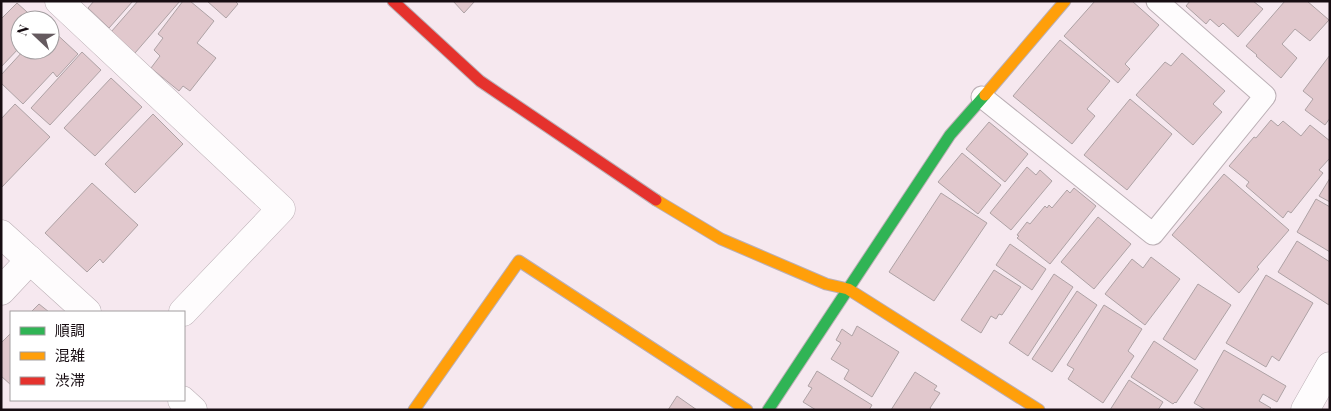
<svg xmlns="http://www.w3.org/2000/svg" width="1331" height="411" font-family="'Playfair Display','Noto Sans JP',serif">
  <rect width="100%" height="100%" fill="#f6e8ef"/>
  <!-- building -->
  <g fill="#e1c8cd" stroke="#aea2a5">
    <path d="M94,1h39l-24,27 -21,-20z"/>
    <path d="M138,1h42l-45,52 -24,-21z"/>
    <path d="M183,1h7l24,20 -17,22 19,15 -26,33 -7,-5 -4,5 -28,-23 9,-12 -6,-6 9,-12 -5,-4z"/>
    <path d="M207,1h28l3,3 -12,14z"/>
    <path d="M453,1h22l-11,12z"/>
    <path d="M1095,1h37l27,24 -34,39 5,5 -12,14 -54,-47z"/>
    <path d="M1190,1h63l10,8 -25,28 -15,-14 -4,4 -9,-8 -4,5 -20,-18z"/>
    <path d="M1285,1h22l22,19 -19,21 -15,-12 -13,15 15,14 -16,20 -25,-22 1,-1 -11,-9z"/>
    <path d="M17,3l19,17h-16v27l-19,20v-48z"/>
    <path d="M50,28l28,26 -21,23 -4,-5 -30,32 -22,-21v-8l23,-25h26z"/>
    <path d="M1060,40l50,41 -23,28 8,7 -23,28 -59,-48z"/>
    <path d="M82,52l19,18 -51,55 -19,-17z"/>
    <path d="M1182,53l43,38 -12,13 9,8 -29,33 -57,-50 29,-33 6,4z"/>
    <path d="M1330,55v63l-5,7 -20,-15 8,-11 -10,-8z"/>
    <path d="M111,78l31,29 -47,49 -31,-28z"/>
    <path d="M1130,99l42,35 -45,56 -43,-35z"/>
    <path d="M15,104l35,33 -49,51v-69z"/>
    <path d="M153,114l30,30 -48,49 -30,-29z"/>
    <path d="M1271,120l7,6 5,-5 18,15 9,-11 20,16v17l-11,12 4,3 -32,40 -3,-2 -5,7 -37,-32 3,-4 -20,-16 25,-29 2,1z"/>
    <path d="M989,122l39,32 -23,28 -39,-33z"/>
    <path d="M962,153l39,32 -23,29 -40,-32z"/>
    <path d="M1027,167l9,8 4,-5 12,11 -41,49 -21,-17z"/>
    <path d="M1224,174l65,56 -32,37 2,2 -20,24 -67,-58z"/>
    <path d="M1330,178v24l-11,-6z"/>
    <path d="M92,183l46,42 -35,38 -3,-4 -13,13 -42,-39z"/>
    <path d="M1074,188l22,18 -46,58 -33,-26 2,-2 -2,-1 10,-13 3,2 15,-18 2,2 2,-3 3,3 15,-18 3,3z"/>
    <path d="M941,193l46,30 -53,78 -45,-29z"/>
    <path d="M1316,199l14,8v45l-33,-20z"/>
    <path d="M1098,217l33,27 -37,45 -33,-27z"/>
    <path d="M1297,241l33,21 -1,43 -51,-33z"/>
    <path d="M1010,244l36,25 -14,21 -36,-25z"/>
    <path d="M1151,257l29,22 -35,46 -40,-31 27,-35 11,9z"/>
    <path d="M994,270l27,17 -19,28 -3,-1 -3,5 -5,-3 -10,17 -20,-13z"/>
    <path d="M1054,274l19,13 -45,69 -19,-13z"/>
    <path d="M1266,275l47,28 -34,58 -7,-5 -6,11 -40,-24z"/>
    <path d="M1198,284l33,21 -36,55 -32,-21z"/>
    <path d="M1077,291l20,14 -45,67 -20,-13z"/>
    <path d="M39,304l10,8h-18z"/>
    <path d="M1104,305l38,24 -14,22 6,5 -31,47 -35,-24 6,-10 -7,-4z"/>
    <path d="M857,326l42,26 -27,45 -28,-18 5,-9 -18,-11 10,-16 -5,-3 6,-11 10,7z"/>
    <path d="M11,333v52l-10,-9v-33z"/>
    <path d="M1154,341l44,29 -22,33 -1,-1 -2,2 -42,-27z"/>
    <path d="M1224,350l62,36 -9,16 -14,-8 -4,7 12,7 -2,2h-63l-12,-7z"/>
    <path d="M817,371l55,34 -3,5h-53l-13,-8 9,-14 -4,-2z"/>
    <path d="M915,372l22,14 -3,4 6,3 -10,15 2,2h-41z"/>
    <path d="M1129,380l34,22 -5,8h-48z"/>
    <path d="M677,396l20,14h-29z"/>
  </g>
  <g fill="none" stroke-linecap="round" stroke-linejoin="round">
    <!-- lane casing -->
    <g stroke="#bbafb5" stroke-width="23">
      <path id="lane" d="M982,97l171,137 112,-138 -108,-95"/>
    </g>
    <!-- street casing -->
    <g stroke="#bbafb5" stroke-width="29">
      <g id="street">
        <path d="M59,1l222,208 -98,103"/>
        <path d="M1,234l86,78"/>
        <path d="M1,291l29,-31"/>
        <path d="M182,400l11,10"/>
        <path d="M1305,410l25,-44"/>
      </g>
    </g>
    <!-- fast casing -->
    <g stroke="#bbafb5" stroke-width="13">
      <path id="fast" d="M768,410l182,-275 35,-40"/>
    </g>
    <!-- slow casing -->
    <g stroke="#bbafb5" stroke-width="13">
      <g id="slow">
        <path d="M985,95l80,-94"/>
        <path d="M656,200l65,39 105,45 22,5 191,121"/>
        <path d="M414,410l105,-149 228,149"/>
      </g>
    </g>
    <!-- jam casing -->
    <g stroke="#bbafb5" stroke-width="13">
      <path id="jam" d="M393,1l87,80 176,119"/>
    </g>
    <!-- lane -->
    <use href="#lane" stroke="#fefcfd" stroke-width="21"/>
    <!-- street -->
    <use href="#street" stroke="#fefcfd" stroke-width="28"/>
    <!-- fast -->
    <use href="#fast" stroke="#30b455" stroke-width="11"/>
    <!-- slow -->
    <use href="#slow" stroke="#ff9f0a" stroke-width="11"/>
    <!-- jam -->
    <use href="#jam" stroke="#e5322d" stroke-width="11"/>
  </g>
  <!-- border -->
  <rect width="1331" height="411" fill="none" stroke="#170d12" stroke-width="5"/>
  <!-- legend -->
  <rect x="10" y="311" width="175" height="90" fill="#ffffff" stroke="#a29ea0"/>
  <rect x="20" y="327" width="25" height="8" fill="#30b455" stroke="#a29ea0"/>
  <text x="55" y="336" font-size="15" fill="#170d12">順調</text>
  <rect x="20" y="352" width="25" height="8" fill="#ff9f0a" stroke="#a29ea0"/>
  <text x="55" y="361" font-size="15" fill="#170d12">混雑</text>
  <rect x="20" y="377" width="25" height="8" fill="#e5322d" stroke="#a29ea0"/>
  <text x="55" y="386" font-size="15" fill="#170d12">渋滞</text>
  <!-- north arrow -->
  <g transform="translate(35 35) rotate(292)"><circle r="24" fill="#ffffff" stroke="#a29ea0"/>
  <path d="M0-4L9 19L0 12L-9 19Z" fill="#655a5f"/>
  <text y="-8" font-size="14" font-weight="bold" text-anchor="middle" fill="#170d12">N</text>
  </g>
</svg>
